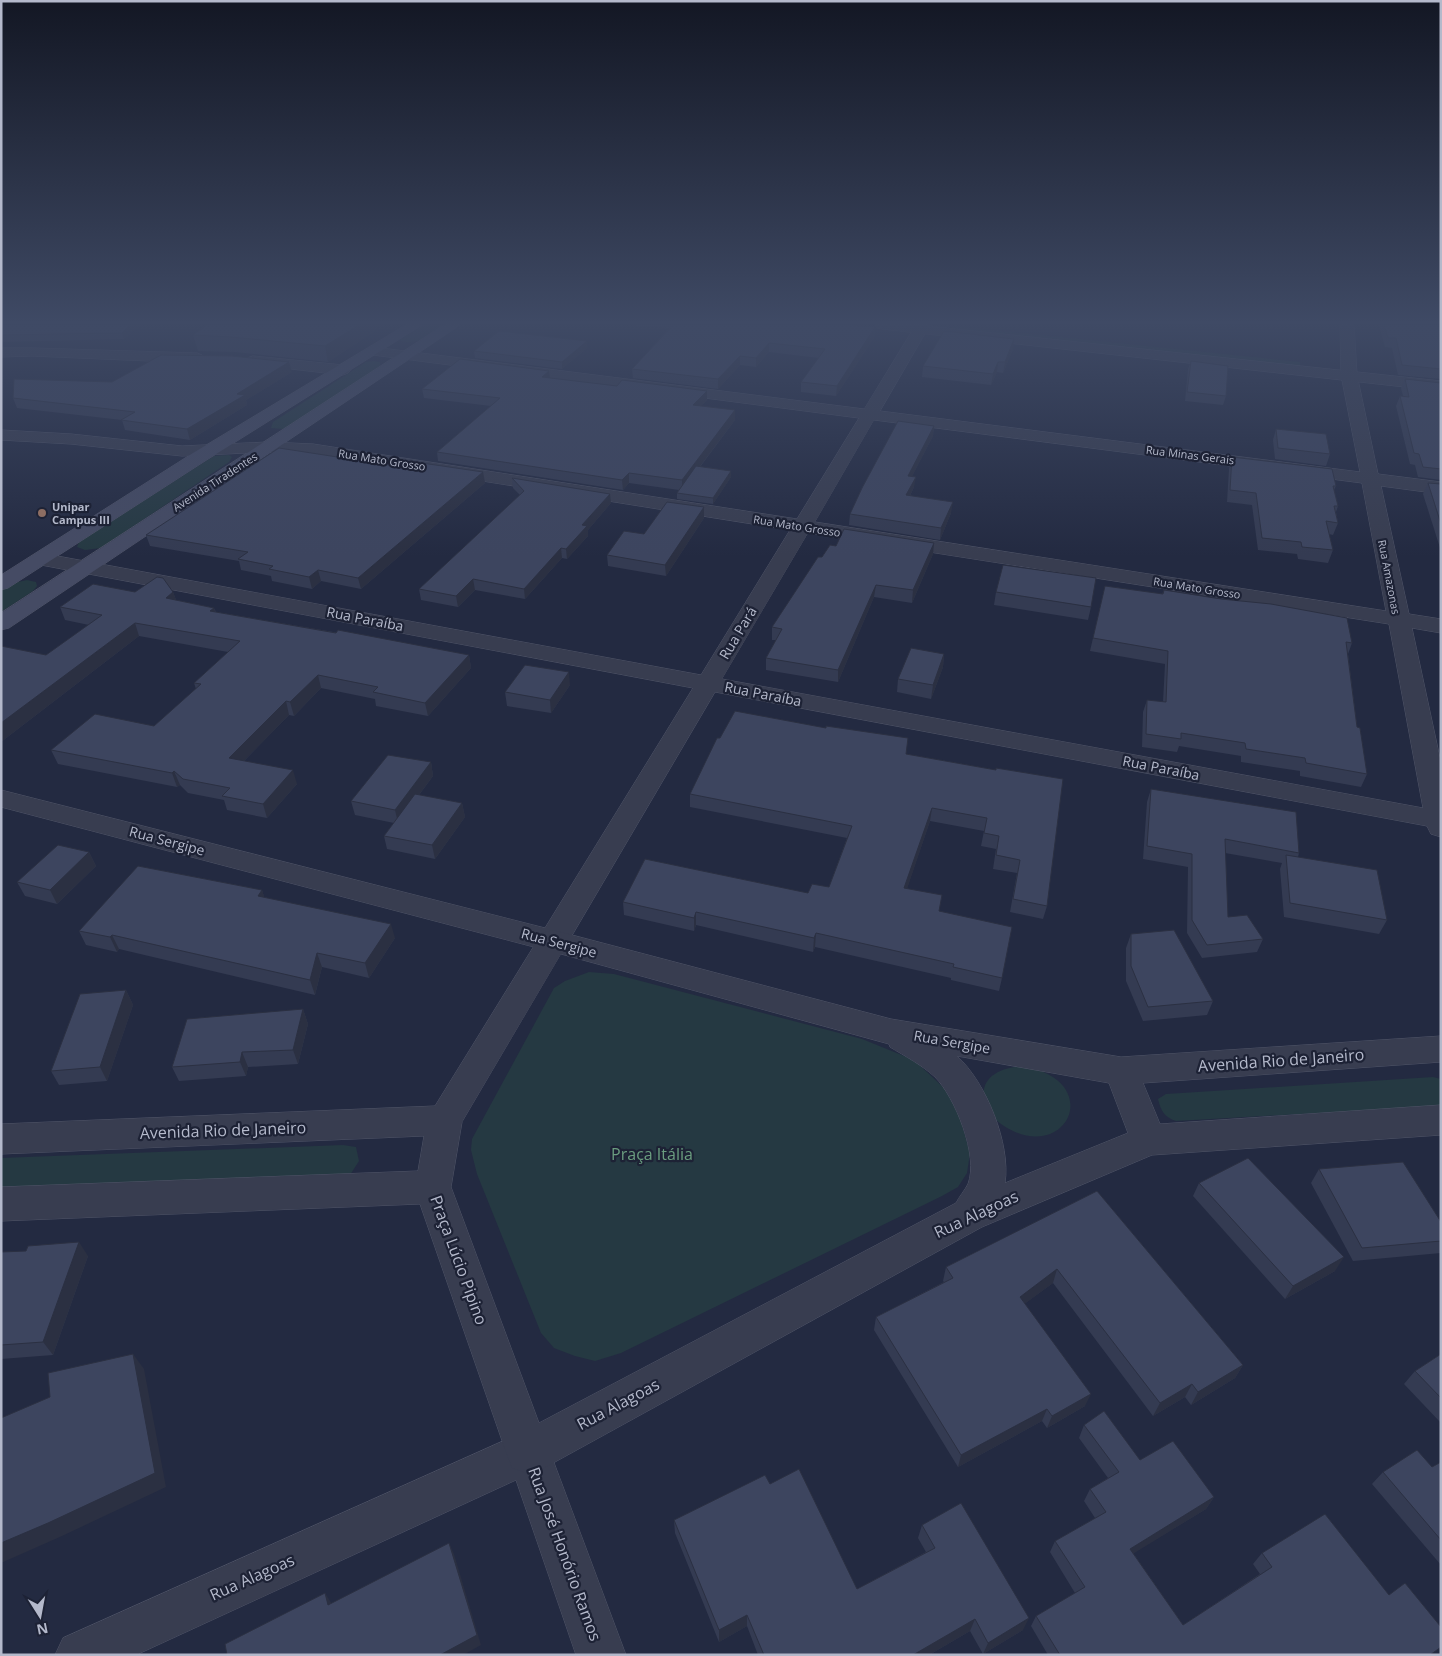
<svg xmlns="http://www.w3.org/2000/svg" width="1442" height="1656" font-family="'Open Sans',sans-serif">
  <rect width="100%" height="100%" fill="#232a41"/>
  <!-- green -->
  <g fill="#253942">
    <path d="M423,325h20c-14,9 -25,21 -42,16l-1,-1z"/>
    <path d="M953,326l347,36v6l-350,-38z"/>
    <path d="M373,361l7,1v5l-90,59 -7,3 -12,-1 2,-6 93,-60z"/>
    <path d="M229,455l3,2 -3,5 -128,86 -16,2 -8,-3 2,-5 135,-86z"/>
    <path d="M27,580l9,2 1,4 -4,5 -32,21v-23l8,-5z"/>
    <path d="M589,972l25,2 248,65 52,21 30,28 13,19 13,46 -3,20 -9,14 -16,9 -321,157 -26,8 -20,-5 -21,-8 -13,-15 -64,-159 -6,-24 1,-11 82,-151 11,-7z"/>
    <path d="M1023,1066c84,15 43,100 -19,60 -10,-6 -18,-16 -20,-27 -4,-24 20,-32 39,-33z"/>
    <path d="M1433,1077l8,2v27l-265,15c-12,-4 -15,-10 -18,-22l8,-5z"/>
    <path d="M343,1145l13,2 3,14 -9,14 -349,15v-32z"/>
  </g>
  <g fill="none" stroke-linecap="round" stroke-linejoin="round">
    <!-- minor casing -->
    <g stroke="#505568" stroke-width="1">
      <g id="minor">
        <path d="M916,325h14l-50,86 480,61 -19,-97 -1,-50h14l3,50 21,99 63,8v12l-60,-8 28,128 32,5v14l-29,-5 29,135v74l-10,-3 -4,-8 -712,-134 -151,257 -11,3 -552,-145v-17l544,138 148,-240 -652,-123 -7,-2 -3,-4 3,-4 7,-2 660,122 89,-145 -477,-76 -45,-2 -86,4 -111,-12 -70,-4v-10l70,4 111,12 86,-4 45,2 484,75 62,-101 -486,-63 -5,-1 -2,-3 2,-3 5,-1 491,62zM874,420l488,63 24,128 -571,-89zM808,533l581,91 34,184 -701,-129z"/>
        <path d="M1,348h31l165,5 5,2 3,3 -3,3 -5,2 -165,-7 -31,1z"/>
        <path d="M253,356l90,9 5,2 3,3 -3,3 -5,2 -95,-11 -3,-3 3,-3z"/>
        <path d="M528,1430l16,6 82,219h-50l-60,-175 -380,175h-81l8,-17z"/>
      </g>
    </g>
    <!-- tertiary casing -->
    <g stroke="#505568" stroke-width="1">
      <g id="tertiary">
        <path d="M875,325h43l523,56v10l-559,-62 -5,-1z"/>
        <path d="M553,930l338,89 230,38 320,-21v26l-298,21 17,41 281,-19v30l-289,20 -170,72 -438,241 -16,6 -16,-6 -6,-16 -86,-248 -419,17v-34l417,-16 6,-35 -423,18v-30l434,-18 107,-173zM561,954l328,90 1,3c15,9 32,18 45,30 20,20 44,79 33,107 -3,6 -9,13 -12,19l-417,220 -88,-236 11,-65zM957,1056l152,27 19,50 -123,50c6,-39 -19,-101 -48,-127z"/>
      </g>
    </g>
    <!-- secondary casing -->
    <g stroke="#505568" stroke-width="1">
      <g id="secondary">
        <path d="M406,325h16l-217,136 -197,127 -7,2v-15l192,-122z"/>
        <path d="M444,325h16l-451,303 -8,2v-17z"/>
      </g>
    </g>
    <!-- minor -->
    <use href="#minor" fill="#383d50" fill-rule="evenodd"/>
    <!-- tertiary -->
    <use href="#tertiary" fill="#383d50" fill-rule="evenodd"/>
    <!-- secondary -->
    <use href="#secondary" fill="#454b64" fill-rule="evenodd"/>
  </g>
  <!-- wall -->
  <g fill="#343b52">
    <path d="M1,325h139l-16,14 -123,3z"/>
    <path d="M207,325h175l-7,4v2l-47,31 -93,-10 -37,-1 -5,-16z"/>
    <path d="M632,325h218l25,2v9l-39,60 -35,-4v-10l18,-24 -50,-6 -13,15 -16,-2 -22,24 -85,-11 -1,-9 37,-41z"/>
    <path d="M1379,325h62v54l-43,-4 -6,-27 -7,-1z"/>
    <path d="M1014,339l-1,10 -10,24 -6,-1 -6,13 -69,-8 1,-11z"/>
    <path d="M587,341v7l-25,21 -87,-11 -1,-7z"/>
    <path d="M1191,361l35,35 -3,9 -38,-4 3,-32z"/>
    <path d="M549,371l1,7 67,8 90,5v9l-6,6 34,14 -35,47 31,10 -18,27 -36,-5v-6l2,-3 -50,-7 -6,7 -185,-29 -1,-9 54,-46 -67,-8 -2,-9z"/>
    <path d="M292,372l-46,28 1,5 -57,35 -65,-10 -3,-10 -105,-12 -4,-10 99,-16z"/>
    <path d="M1405,379l36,4v97l-23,-3 -3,-12 -5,-1 -14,-58 4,-10h3l-2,-8z"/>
    <path d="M934,426l-1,10 -21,40 2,11 -4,9 41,17 -11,27 -91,-15 1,-11z"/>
    <path d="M1276,429l54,25 -4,12 -51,-7 -2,-19z"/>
    <path d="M1232,457l104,29 -2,4 4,16 -2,6 2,11 -5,12 -4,-1 4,16 -5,13 -30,-4 -1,-5 -39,-4 -6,-45 -25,-3 2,-33z"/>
    <path d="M415,469l68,3 2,11 -124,106 -40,-8 -9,8 -40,-8 -1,-5 -30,-6 -2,-9 -89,-15 -4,-11z"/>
    <path d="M512,478l99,25 -23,27v6l-21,23 -5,-1 -37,41 -50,-9 -17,17 -37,-7 -2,-11 101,-94 -7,-7z"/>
    <path d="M1428,483l13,1v67l-18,-57z"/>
    <path d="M704,507v11l-38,58 -58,-10 -1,-11 37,-21z"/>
    <path d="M934,543l-1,11 -21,49 -38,-6 -36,85 -72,-12v-12l10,-18h-4v-13l64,-81z"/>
    <path d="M1105,586l57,8 2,-4 188,53 -4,11 9,73 10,47 -6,13 -61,-11v-5l-59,-9v-6l-62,-10 -2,6 -35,-5 1,-35 4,-12 16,2 2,-38 -75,-13z"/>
    <path d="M135,592h38l3,8 38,8 2,4 253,43 2,13 -43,48 -52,-10 -1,-7 -54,-11 -27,28 -5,-1 -45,46 53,23 -30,34 -40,-8 -3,-10 -36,-7 -8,-8 -3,2 -119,-23 -7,-14 103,-24 42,-37 -2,-6 34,-31 -89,-16 -138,106v-96l45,9 43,-30 -24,-5 -5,-13z"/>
    <path d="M996,592l95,15 -3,13 -94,-15z"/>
    <path d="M944,654l-1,13 -12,32 -34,-7 1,-13z"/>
    <path d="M570,685l-19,28 -44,-7 -2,-14z"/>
    <path d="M906,754l90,16 51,136 -4,13 -33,-7 7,-39 -24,-4 3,-20 -15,-3 3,-15 -54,-10 -23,67 32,24 63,66 -3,13 -48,-11v-2l-136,-31 -2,5 -117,-27 -2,6 -70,-16 -1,-13 185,-9 21,-6 18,-49 -157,-31v-13z"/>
    <path d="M431,762l2,14 -14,19 43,8 3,14 -30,42 -48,-10 -3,-13 10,-13 -39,-8 -4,-14z"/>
    <path d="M1151,789l148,64 -1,4 89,63 -8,14 -95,-17 -4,-48 2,-6 -57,-10 3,64 35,22 -6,13 -55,6 -15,-25 1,-66 -45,-8 4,-57z"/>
    <path d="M89,852l7,14 -39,38 -32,-8 -8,-14z"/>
    <path d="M262,890l2,7 131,41 -26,40 -47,-11 -7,28 -196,-46 -2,3 -31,-7 -7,-14z"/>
    <path d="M1131,934l82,67 -6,14 -64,6 -17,-40v-33z"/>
    <path d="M126,990l7,15 -26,76 -48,4 -8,-14z"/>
    <path d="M303,1009l5,15 -10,40 -50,3 -2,9 -67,5 -7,-14z"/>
    <path d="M1319,1169l122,53v31l-88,8 -42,-78z"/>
    <path d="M1199,1183l136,88 -50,28 -92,-103z"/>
    <path d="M1097,1191l146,174 -8,13 -44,27 -6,-8 -32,19 -100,-133 -29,21 61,102 -38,22 -5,-7 -84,46 -84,-137 2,-13 68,-35 -1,-1 3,-14z"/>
    <path d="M1,1252l87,4 -35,99 -52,4z"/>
    <path d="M1441,1354v69l-37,-39 11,-13z"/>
    <path d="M1084,1425l56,35 74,37 -8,12 -73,44 50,72 77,-51 -7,-10 9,-11 169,102h-383l-17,-29 5,-10 39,-23 -25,-41 5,-11 40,-23 -11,-17 6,-12 18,-11 -29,-40z"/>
    <path d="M1441,1462v103l-69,-81 11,-12 49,-5z"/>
    <path d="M770,1484l87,105 69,-37 -8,-14 4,-13 101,105 -40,24 -13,-23 -41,24h-171l-11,-29 -28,16 -44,-109 -1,-13z"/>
  </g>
  <!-- shaded-wall -->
  <g fill="#2b3042">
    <path d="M130,325h10l-16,14 -2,-6z"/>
    <path d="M359,325h23l-7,4v2l-47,31 -3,-16z"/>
    <path d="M875,327v9l-39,60 1,-10z"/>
    <path d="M1014,339l-1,10 -10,24 2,-11z"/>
    <path d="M587,341v7l-25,21v-7z"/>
    <path d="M769,343v9l-13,15v-9z"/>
    <path d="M740,356v9l-22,24v-10z"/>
    <path d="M289,362l3,10 -46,28 1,5 -57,35 -3,-11 50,-35z"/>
    <path d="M998,362l-1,10 -6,13 2,-11z"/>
    <path d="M549,371l1,9 -8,-3z"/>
    <path d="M707,391v9l-14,15v-10z"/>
    <path d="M735,410v10l-53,70v-10z"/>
    <path d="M934,426l-1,10 -26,50 1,-10z"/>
    <path d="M731,471v6l-18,27v-6z"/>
    <path d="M483,472l2,11 -124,106 -3,-11z"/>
    <path d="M629,473v10l-6,7 -1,-10z"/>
    <path d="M916,477l-2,10 -9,19 1,-11z"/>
    <path d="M610,494l1,9 -23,27v6l-21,23 -1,-10 16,-24z"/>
    <path d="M953,502l-2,11 -11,27 1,-12z"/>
    <path d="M704,507v11l-38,58 -1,-11z"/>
    <path d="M934,543l-1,11 -21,49 1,-13z"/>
    <path d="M561,548l1,10 -37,41 -1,-10z"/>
    <path d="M318,570l3,11 -9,8 -3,-12z"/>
    <path d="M473,579l2,11 -17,17 -2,-11z"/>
    <path d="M876,585l-2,12 -36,85v-12z"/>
    <path d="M173,592l5,13 -12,-7z"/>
    <path d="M214,608l4,13 -8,-10z"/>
    <path d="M135,623l4,13 -138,106v-19z"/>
    <path d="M944,654l-1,13 -12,32 2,-14z"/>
    <path d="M469,655l2,13 -43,48 -3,-13z"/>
    <path d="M569,672l1,13 -19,28 -1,-13z"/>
    <path d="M318,675l3,13 -27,28 -4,-14z"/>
    <path d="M286,701l3,14 -55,56 -5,-13z"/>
    <path d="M431,762l2,14 -35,47 -3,-13z"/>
    <path d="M293,770l4,14 -30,34 -4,-14z"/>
    <path d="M174,771l6,14 -3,2 -5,-14z"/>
    <path d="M462,803l3,14 -30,42 -3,-14z"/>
    <path d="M932,808l-2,13 -27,80 1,-13z"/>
    <path d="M89,852l7,14 -39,38 -7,-14z"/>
    <path d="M262,890l5,15 -9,-9z"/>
    <path d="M696,912v13l-2,6v-13z"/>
    <path d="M391,924l4,14 -26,40 -4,-15z"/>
    <path d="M816,933l-1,14 -2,5 1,-14z"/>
    <path d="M112,935l7,14 -2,3 -7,-15z"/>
    <path d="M317,953l5,14 -7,28 -5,-15z"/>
    <path d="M126,990l7,15 -26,76 -7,-14z"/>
    <path d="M303,1009l5,15 -10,40 -5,-14z"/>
    <path d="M242,1052l6,15 -2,9 -6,-14z"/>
    <path d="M79,1242l9,14 -35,99 -10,-13z"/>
    <path d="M1344,1257l-9,14 -50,28 8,-13z"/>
    <path d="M1057,1269l-4,14 -38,28 5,-14z"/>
    <path d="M133,1354l11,15 22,118 -104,49 -61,27v-20z"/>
    <path d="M1243,1365l-8,13 -44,27 7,-13z"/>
    <path d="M1192,1384l-7,13 -32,19 7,-13z"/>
    <path d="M1091,1394l-6,12 -38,22 5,-12z"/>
    <path d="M1047,1409l-5,12 -84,46 3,-12z"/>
    <path d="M1214,1497l-8,12 -83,51 7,-11z"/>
    <path d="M449,1543l5,11 27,91 -18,10h-23z"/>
    <path d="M325,1593l7,11 -4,1z"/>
    <path d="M747,1615v11l-28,16v-12z"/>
    <path d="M1029,1618l-6,12 -40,24 5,-11z"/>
    <path d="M975,1619l-5,12 -41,24h-16z"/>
  </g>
  <!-- building -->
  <g fill="#3d455f" stroke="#2b3042">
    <path d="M1,325h129l-8,8 -121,2z"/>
    <path d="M207,325h152l-34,21 -94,-9 -38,-2z"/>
    <path d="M673,325h177l25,2 -38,59 -36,-4 24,-33 -56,-6 -13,15 -16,-2 -22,23 -86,-10z"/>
    <path d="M1384,325h57v44l-39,-4 -6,-27h-8z"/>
    <path d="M499,331l88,10 -25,21 -88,-11z"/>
    <path d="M944,331l70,8 -9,23h-7l-5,12 -70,-8z"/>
    <path d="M161,355l71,1 57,6 -52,32 8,1 -58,34 -66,-9 14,-8 -122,-14 1,-19 98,3z"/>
    <path d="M460,359l89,12 -7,6 75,9 5,-6 85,11 -14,14 42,5 -53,70 -53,-7 -7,7 -185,-28 63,-54 -78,-9z"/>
    <path d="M1191,361l37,5 -2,30 -39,-4z"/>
    <path d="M1405,379l36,4v86l-18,-2 -4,-13 -5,-1 -14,-57 9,1z"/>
    <path d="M898,421l36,5 -26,50 8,1 -10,18 47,7 -12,26 -91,-14 12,-26z"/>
    <path d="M1276,429l50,5 4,20 -52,-6z"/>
    <path d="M279,448l136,21 7,-6 61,9 -125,106 -40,-8 -9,7 -40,-8 4,-3 -35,-7 10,-7 -102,-17z"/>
    <path d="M1232,457l100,12 4,17h-3l5,20h-4l4,17 -12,-2 7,29 -31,-3 -1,-5 -39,-4 -6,-45 -26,-3z"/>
    <path d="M696,466l35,5 -18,27 -36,-5z"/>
    <path d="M512,478l98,16 -28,31 5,1 -21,23 -5,-1 -37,41 -51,-10 -17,17 -37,-7 105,-98z"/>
    <path d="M1428,483l13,1v40z"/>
    <path d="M667,502l37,5 -39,58 -58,-10 17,-24 20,3z"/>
    <path d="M844,529l90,14 -21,47 -37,-5 -38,85 -72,-12 16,-29 -10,-2 46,-70h4l8,-12 6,1z"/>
    <path d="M1003,565l93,13 -5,29 -95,-15z"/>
    <path d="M157,577l6,1 10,14 -7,6 48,10 -4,3 126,22 2,-3 131,25 -44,48 -52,-11 5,-5 -60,-12 -28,27 -4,-1 -57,57 64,12 -30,34 -41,-8 8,-8 -47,-9 -9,-8 -2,2 -121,-23 44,-36 59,12 47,-42 -7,-1 46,-42 -105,-18 -134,100v-77l45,9 56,-40 -42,-8 33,-23 42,8z"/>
    <path d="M1105,586l58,8 1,-4 57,9 50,5 76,14 5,25 -6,-1 11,85 3,1 7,46 -61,-11 -1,-5 -59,-9 -1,-6 -64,-10v6l-35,-5 1,-34 19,2 2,-51 -75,-13z"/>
    <path d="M911,648l33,6 -11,31 -35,-6z"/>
    <path d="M525,665l44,7 -19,28 -45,-8z"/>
    <path d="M735,711l91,17v-2l82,12 -2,16 90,16v-2l67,11 -16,127 -34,-7 7,-39 -24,-5 3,-19 -15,-3 3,-15 -55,-10 -28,80 38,7 -3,16 73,16 -10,51 -49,-11 1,-3 -138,-31 -2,5 -118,-26 -2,6 -71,-16 22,-43 163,34 4,-9 17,3 23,-61 -162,-32 27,-56h3z"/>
    <path d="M388,755l43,7 -36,48 -44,-9z"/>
    <path d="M1151,789l145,23 3,41 -74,-14 3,78 19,-2 16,24 -56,6 -15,-25v-66l-45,-8z"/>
    <path d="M415,794l47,9 -30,42 -48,-9z"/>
    <path d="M58,845l31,7 -39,38 -33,-8z"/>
    <path d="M1286,855l91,15 10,50 -97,-17z"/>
    <path d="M138,866l124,24 -4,6 133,28 -26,39 -48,-10 -7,27 -198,-45 -2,2 -31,-6z"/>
    <path d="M1174,930l39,71 -65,6 -17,-41v-32z"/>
    <path d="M126,990l-26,77 -49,4 29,-77z"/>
    <path d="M303,1009l-10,41 -51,2 -2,10 -68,5 15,-48z"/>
    <path d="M1248,1158l96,99 -51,29 -94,-103z"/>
    <path d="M1403,1162l38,60v19l-79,7 -43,-79z"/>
    <path d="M1097,1191l146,174 -45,27 -6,-8 -32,19 -103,-134 -37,28 71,97 -39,22 -5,-7 -86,46 -85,-138 77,-39 -7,-11z"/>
    <path d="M79,1242l-36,100 -42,3v-93l25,-1 2,-5z"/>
    <path d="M133,1354l22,119 -107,50 -47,20v-125l49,-21 -2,-24z"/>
    <path d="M1441,1354v44l-26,-27z"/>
    <path d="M1104,1411l36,49 33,-19 41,56 -84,52 53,76 89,-58 -10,-14 63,-39 64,81 16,-12 36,44v20l-11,8h-370l-24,-39 49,-29 -30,-46 51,-29 -16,-23 29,-17 -35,-47z"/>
    <path d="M1417,1450l15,17 9,-5v78l-58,-68z"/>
    <path d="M799,1469l58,120 78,-41 -13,-23 39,-22 68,115 -41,25 -13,-24 -62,36h-149l-17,-40 -28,15 -45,-110 91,-45 5,9z"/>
    <path d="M449,1543l28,92 -37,20h-213l-2,-11 100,-51 3,12z"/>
  </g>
  <!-- sky -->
  <linearGradient id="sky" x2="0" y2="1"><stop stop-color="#131724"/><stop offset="0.58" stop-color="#3f4a65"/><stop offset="1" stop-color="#3f4a65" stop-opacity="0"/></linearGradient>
  <rect width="1442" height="556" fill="url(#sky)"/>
  <!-- markers -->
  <circle fill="#8d6e63" stroke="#1d2235" stroke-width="2" cx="42" cy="513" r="5"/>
  <g text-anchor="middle" stroke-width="4.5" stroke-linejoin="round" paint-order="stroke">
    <!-- far-street labels -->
    <g font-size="11" fill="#b4b9cb" stroke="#1d2235">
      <text transform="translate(1190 455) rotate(7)" y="4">Rua Minas Gerais</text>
      <text transform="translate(382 460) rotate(9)" y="4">Rua Mato Grosso</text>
      <text transform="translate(215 482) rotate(-33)" y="4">Avenida Tiradentes</text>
      <text transform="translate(797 526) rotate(9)" y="4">Rua Mato Grosso</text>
      <text transform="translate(1389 577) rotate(79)" y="4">Rua Amazonas</text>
      <text transform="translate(1197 588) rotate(9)" y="4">Rua Mato Grosso</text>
    </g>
    <!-- far-poi labels -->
    <g font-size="11" font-weight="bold" fill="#b4b9cb" stroke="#1d2235" text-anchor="start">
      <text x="52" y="511">Unipar<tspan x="52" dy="13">Campus III</tspan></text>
    </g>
    <!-- street labels -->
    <g font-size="14" fill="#b4b9cb" stroke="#1d2235">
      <text transform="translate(365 619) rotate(11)" y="5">Rua Paraíba</text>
      <text transform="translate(738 633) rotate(-59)" y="5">Rua Pará</text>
      <text transform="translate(763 694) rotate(11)" y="5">Rua Paraíba</text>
      <text transform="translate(1161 768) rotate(11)" y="5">Rua Paraíba</text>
      <text transform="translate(167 841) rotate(15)" y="5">Rua Sergipe</text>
      <text transform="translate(559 943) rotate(15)" y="5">Rua Sergipe</text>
      <text transform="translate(952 1042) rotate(10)" y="5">Rua Sergipe</text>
    </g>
    <!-- near-street labels -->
    <g font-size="16" fill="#b4b9cb" stroke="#1d2235">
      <text transform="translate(1281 1060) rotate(-4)" y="6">Avenida Rio de Janeiro</text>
      <text transform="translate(223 1130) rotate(-2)" y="6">Avenida Rio de Janeiro</text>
      <text transform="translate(976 1214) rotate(-25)" y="6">Rua Alagoas</text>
      <text transform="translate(459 1260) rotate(70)" y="6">Praça Lúcio Pipino</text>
      <text transform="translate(618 1404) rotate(-28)" y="6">Rua Alagoas</text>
      <text transform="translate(565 1554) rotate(70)" y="6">Rua José Honório Ramos</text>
      <text transform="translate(252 1577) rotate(-24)" y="6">Rua Alagoas</text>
    </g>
    <!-- near-park labels -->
    <g font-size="16" fill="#6a9d7f" stroke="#1d2235">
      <text x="652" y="1160">Praça Itália</text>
    </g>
  </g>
  <!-- border -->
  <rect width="1442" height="1656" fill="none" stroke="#b4b9cb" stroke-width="5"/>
  <!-- north arrow -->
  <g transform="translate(40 1616) rotate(169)" stroke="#1d2235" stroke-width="4" paint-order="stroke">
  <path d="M0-4L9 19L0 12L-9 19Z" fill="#b4b9cb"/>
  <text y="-8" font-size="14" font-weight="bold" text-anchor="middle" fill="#b4b9cb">N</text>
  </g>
</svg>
